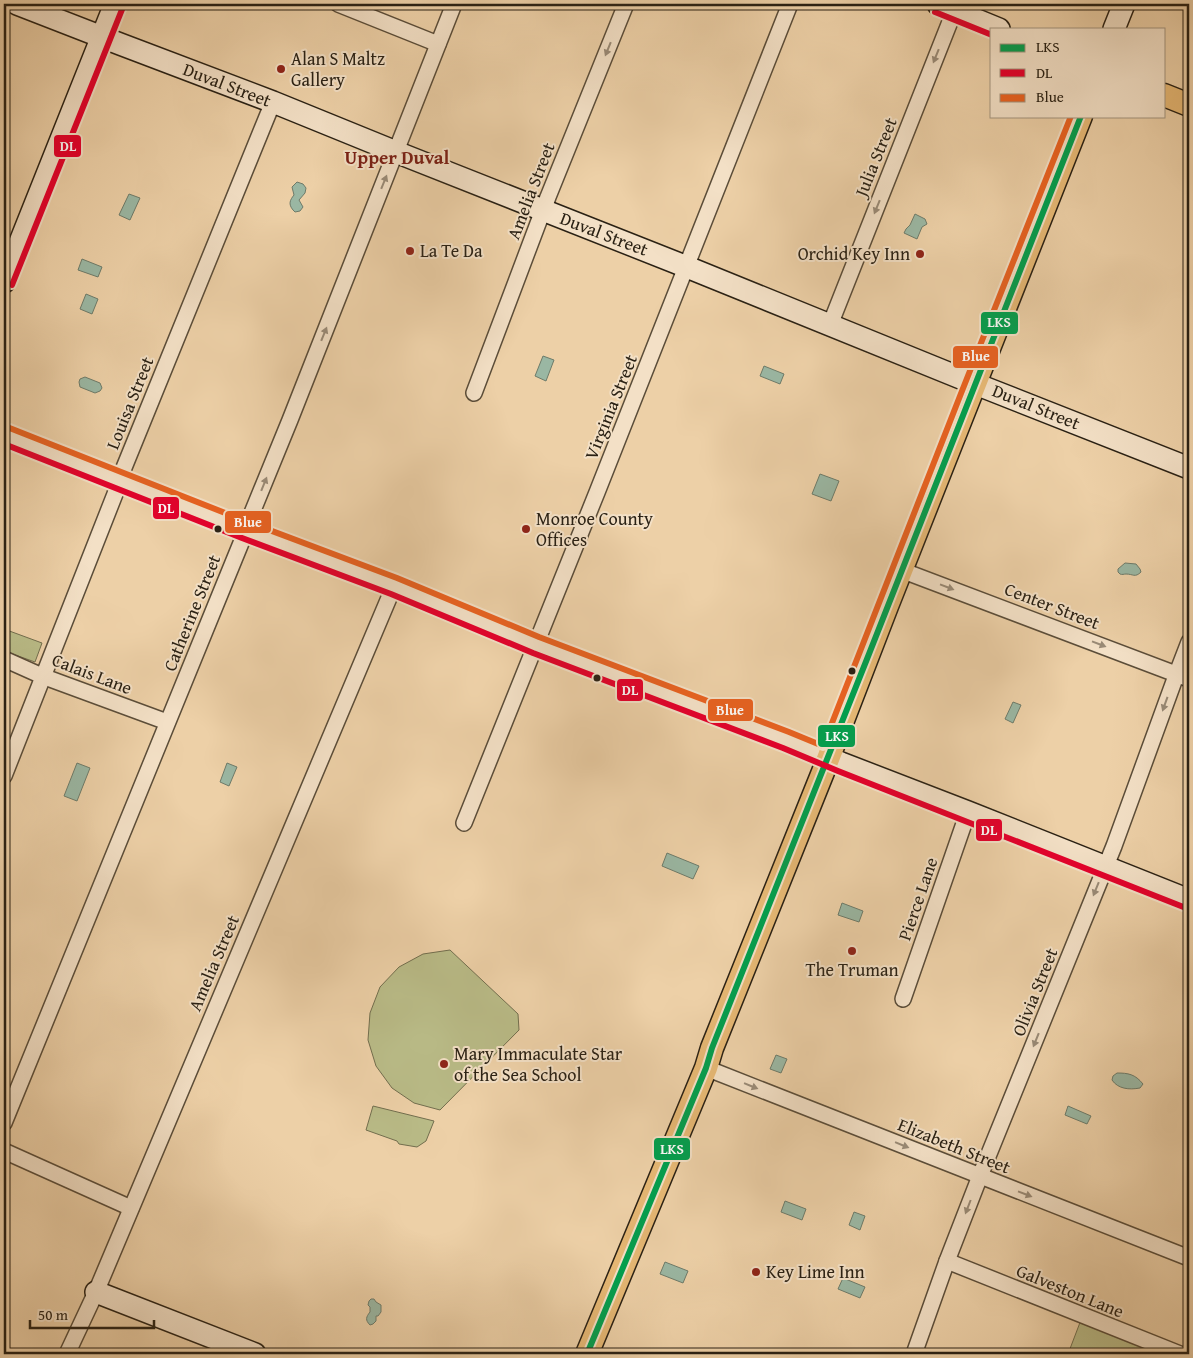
<svg xmlns="http://www.w3.org/2000/svg" width="1193" height="1358" font-family="'Gentium Book Plus',serif">
  <rect width="100%" height="100%" fill="#edd0a7"/>
  <filter id="stains"><feTurbulence type="fractalNoise" baseFrequency=".004" numOctaves="4"/><feColorMatrix values="0 0 0 0 .2 0 0 0 0 .09 0 0 0 0 .02 0 0 0 .5 -.17"/></filter>
  <radialGradient id="worn" r=".72"><stop offset=".6" stop-color="#630" stop-opacity="0"/><stop offset="1" stop-color="#630" stop-opacity=".3"/></radialGradient>
  <!-- green -->
  <g fill="#b9bb87" stroke="#726e4e">
    <path d="M4,629l38,14 -7,19 -31,-11z"/>
    <path d="M450,950l68,64 1,16 -79,80 -26,-7 -22,-15 -16,-22 -8,-26 2,-27 10,-26 19,-20 24,-13z"/>
    <path d="M373,1106l61,15 -8,20 -9,6 -18,-3 -2,-3 -31,-11z"/>
    <path d="M1084,1312l102,42h-118z"/>
  </g>
  <!-- water -->
  <g fill="#9ab7a3" stroke="#6d7b6a">
    <path d="M297,182l6,2 3,4 -1,5 -6,7 4,7 -3,4 -5,1 -2,-2c-5,-6 -3,-10 1,-15l-2,-8z"/>
    <path d="M129,194l11,4 -10,22 -11,-5z"/>
    <path d="M915,214l10,5 2,5 -5,3 -5,12 -13,-6 2,-4 4,-4z"/>
    <path d="M82,259l20,8 -4,10 -20,-7z"/>
    <path d="M86,294l12,5 -6,15 -12,-5z"/>
    <path d="M543,356l11,4 -8,21 -11,-5z"/>
    <path d="M764,366l20,8 -4,10 -20,-8z"/>
    <path d="M85,377l15,6 2,5 -2,3 -5,2 -15,-6 -1,-5 1,-3z"/>
    <path d="M820,474l19,7 -8,20 -19,-7z"/>
    <path d="M1125,563l11,1 4,5 1,3c-6,6 -8,2 -15,2 -2,0 -4,1 -6,0l-2,-2v-3z"/>
    <path d="M1013,702l8,3 -8,18 -8,-4z"/>
    <path d="M77,763l13,5 -13,33 -13,-5z"/>
    <path d="M227,763l10,4 -8,19 -9,-4z"/>
    <path d="M667,853l32,13 -6,13 -31,-13z"/>
    <path d="M842,903l21,8 -4,11 -21,-7z"/>
    <path d="M776,1055l11,4 -6,14 -11,-4z"/>
    <path d="M1117,1073c11,0 18,1 26,11l-3,4c-11,2 -22,1 -28,-8l1,-4z"/>
    <path d="M1068,1106l23,10 -4,8 -22,-9z"/>
    <path d="M785,1201l21,8 -4,11 -21,-8z"/>
    <path d="M854,1212l11,4 -5,14 -11,-5z"/>
    <path d="M665,1262l23,9 -5,12 -23,-9z"/>
    <path d="M843,1278l22,9 -5,11 -22,-9z"/>
    <path d="M371,1299h3l2,3 5,3v7l-3,4h-2v5l-3,3 -3,1c-5,-5 -4,-8 0,-13v-5l-2,-2 1,-4z"/>
  </g>
  <g fill="none" stroke-linecap="round" stroke-linejoin="round">
    <!-- street casing -->
    <g stroke="#5b4d39" stroke-width="18">
      <g id="street">
        <path d="M338,4l100,40"/>
        <path d="M830,325l127,-321"/>
        <path d="M474,393l74,-196 78,-193"/>
        <path d="M901,570l288,109"/>
        <path d="M4,659l38,17 125,46"/>
        <path d="M4,776l111,-282 4,-14 154,-378"/>
        <path d="M464,823c111,-272 218,-546 326,-819"/>
        <path d="M903,999l65,-187"/>
        <path d="M706,1068l483,190"/>
        <path d="M4,1123l237,-580 4,-13 45,-110 164,-416"/>
        <path d="M4,1151l127,57"/>
        <path d="M947,1261l233,93"/>
        <path d="M67,1354l29,-62 298,-706"/>
        <path d="M914,1354l33,-93 33,-85 134,-330 63,-173 12,-31"/>
      </g>
    </g>
    <!-- secondary casing -->
    <g stroke="#2a2114" stroke-width="24">
      <g id="secondary">
        <path d="M17,4l103,40 153,58 123,50 291,115 276,112 226,89"/>
        <path d="M938,4l61,25"/>
        <path d="M1114,29l10,-25"/>
        <path d="M4,282l111,-278"/>
        <path d="M4,435l241,95 149,56 142,59 250,95 55,23 127,49 221,88"/>
        <path d="M96,1292l159,62"/>
      </g>
    </g>
    <!-- primary casing -->
    <g stroke="#2a2114" stroke-width="25">
      <g id="primary">
        <path d="M1164,95l25,10"/>
        <path d="M587,1354l119,-286 6,-20 111,-276 64,-166 194,-490"/>
      </g>
    </g>
    <!-- street -->
    <use href="#street" stroke="#f3e0c6" stroke-width="15"/>
    <!-- secondary -->
    <use href="#secondary" stroke="#f3e0c6" stroke-width="21"/>
    <!-- primary -->
    <use href="#primary" stroke="#e6b874" stroke-width="22"/>
    <!-- bus-1 casing -->
    <g stroke="#f3e0c6" stroke-width="10">
      <path id="bus-1" d="M587,1354l119,-286 6,-20c125,-310 246,-621 369,-932"/>
    </g>
    <!-- bus-2 casing -->
    <g stroke="#f3e0c6" stroke-width="10">
      <g id="bus-2">
        <path d="M935,12l57,23"/>
        <path d="M12,285l111,-278"/>
        <path d="M4,444l238,94 149,56 142,59 250,95 55,23 348,137"/>
      </g>
    </g>
    <!-- bus-3 casing -->
    <g stroke="#f3e0c6" stroke-width="10">
      <path id="bus-3" d="M7,427l241,95 149,56 142,59 250,95 34,14 137,-350 111,-280"/>
    </g>
    <!-- bus-1 -->
    <use href="#bus-1" stroke="#029f4e" stroke-width="6"/>
    <!-- bus-2 -->
    <use href="#bus-2" stroke="#e4002b" stroke-width="6"/>
    <!-- bus-3 -->
    <use href="#bus-3" stroke="#e86221" stroke-width="6"/>
  </g>
  <!-- one-way arrows -->
  <defs><path id="oneway-solid" d="M-6-.8H1V-3.2L6.5 0L1 3.2V.8H-6Z" transform="scale(1.25)"/></defs>
  <g fill="#998a76">
    <use href="#oneway-solid" transform="translate(608 49) rotate(112)"/>
    <use href="#oneway-solid" transform="translate(936 56) rotate(112)"/>
    <use href="#oneway-solid" transform="translate(384 182) rotate(-68)"/>
    <use href="#oneway-solid" transform="translate(877 207) rotate(112)"/>
    <use href="#oneway-solid" transform="translate(324 334) rotate(-68)"/>
    <use href="#oneway-solid" transform="translate(264 484) rotate(-68)"/>
    <use href="#oneway-solid" transform="translate(947 587) rotate(21)"/>
    <use href="#oneway-solid" transform="translate(1099 644) rotate(21)"/>
    <use href="#oneway-solid" transform="translate(1165 704) rotate(110)"/>
    <use href="#oneway-solid" transform="translate(1096 889) rotate(112)"/>
    <use href="#oneway-solid" transform="translate(1036 1040) rotate(112)"/>
    <use href="#oneway-solid" transform="translate(751 1086) rotate(22)"/>
    <use href="#oneway-solid" transform="translate(902 1145) rotate(22)"/>
    <use href="#oneway-solid" transform="translate(1025 1194) rotate(21)"/>
    <use href="#oneway-solid" transform="translate(968 1207) rotate(111)"/>
  </g>
  <!-- markers -->
  <g fill="#8f2418" stroke="#f3e0c6" stroke-width="2">
    <circle cx="281" cy="69" r="5"/>
    <circle cx="410" cy="251" r="5"/>
    <circle cx="920" cy="254" r="5"/>
    <circle cx="526" cy="529" r="5"/>
    <circle cx="852" cy="951" r="5"/>
    <circle cx="444" cy="1064" r="5"/>
    <circle cx="756" cy="1272" r="5"/>
  </g>
  <g fill="#2a2114" stroke="#f3e0c6" stroke-width="2">
    <circle cx="218" cy="529" r="4.5"/>
    <circle cx="852" cy="671" r="4.5"/>
    <circle cx="597" cy="678" r="4.5"/>
  </g>
  <g text-anchor="middle" stroke-width="4" stroke-linejoin="round" paint-order="stroke">
    <!-- poi labels -->
    <g font-size="18" fill="#2a2114" stroke="#f3e0c6" text-anchor="start">
      <text x="291" y="65">Alan S Maltz<tspan x="291" dy="21">Gallery</tspan></text>
      <text x="420" y="257">La Te Da</text>
      <text x="910" y="260" text-anchor="end">Orchid Key Inn</text>
      <text x="536" y="525">Monroe County<tspan x="536" dy="21">Offices</tspan></text>
      <text x="852" y="976" text-anchor="middle">The Truman</text>
      <text x="454" y="1060">Mary Immaculate Star<tspan x="454" dy="21">of the Sea School</tspan></text>
      <text x="766" y="1278">Key Lime Inn</text>
    </g>
    <!-- street labels -->
    <g font-size="18" fill="#2a2114" stroke="#f3e0c6">
      <text transform="translate(227 85) rotate(21)" y="6">Duval Street</text>
      <text transform="translate(876 157) rotate(-68)" y="6">Julia Street</text>
      <text transform="translate(531 191) rotate(-69)" y="6">Amelia Street</text>
      <text transform="translate(604 234) rotate(21)" y="6">Duval Street</text>
      <text transform="translate(130 403) rotate(-68)" y="6">Louisa Street</text>
      <text transform="translate(611 407) rotate(-68)" y="6">Virginia Street</text>
      <text transform="translate(1036 407) rotate(22)" y="6">Duval Street</text>
      <text transform="translate(1052 606) rotate(21)" y="6">Center Street</text>
      <text transform="translate(192 613) rotate(-68)" y="6">Catherine Street</text>
      <text transform="translate(92 674) rotate(21)" y="6">Calais Lane</text>
      <text transform="translate(918 899) rotate(-71)" y="6">Pierce Lane</text>
      <text transform="translate(214 963) rotate(-67)" y="6">Amelia Street</text>
      <text transform="translate(1035 992) rotate(-68)" y="6">Olivia Street</text>
      <text transform="translate(954 1146) rotate(22)" y="6">Elizabeth Street</text>
      <text transform="translate(1070 1291) rotate(22)" y="6">Galveston Lane</text>
    </g>
    <!-- neighbourhood labels -->
    <g font-size="19" font-weight="bold" fill="#7a1f14" stroke="#f3e0c6">
      <text x="397" y="164">Upper Duval</text>
    </g>
  </g>
  <g stroke="#f3e0c6" stroke-width="2">
    <rect x="53" y="134" width="29" height="24" rx="5" fill="#e4002b"/>
    <rect x="980" y="311" width="39" height="24" rx="5" fill="#029f4e"/>
    <rect x="952" y="345" width="47" height="24" rx="5" fill="#e86221"/>
    <rect x="152" y="496" width="28" height="24" rx="5" fill="#e4002b"/>
    <rect x="224" y="510" width="48" height="24" rx="5" fill="#e86221"/>
    <rect x="616" y="678" width="28" height="24" rx="5" fill="#e4002b"/>
    <rect x="707" y="698" width="47" height="24" rx="5" fill="#e86221"/>
    <rect x="817" y="724" width="39" height="24" rx="5" fill="#029f4e"/>
    <rect x="975" y="818" width="28" height="24" rx="5" fill="#e4002b"/>
    <rect x="653" y="1137" width="38" height="24" rx="5" fill="#029f4e"/>
  </g>
  <g font-size="14" text-anchor="middle" font-weight="bold" fill="#fff">
    <text x="68" y="151">DL</text>
    <text x="999" y="327">LKS</text>
    <text x="976" y="361">Blue</text>
    <text x="166" y="513">DL</text>
    <text x="248" y="527">Blue</text>
    <text x="630" y="695">DL</text>
    <text x="730" y="715">Blue</text>
    <text x="837" y="741">LKS</text>
    <text x="989" y="835">DL</text>
    <text x="672" y="1154">LKS</text>
  </g>
  <!-- margin -->
  <rect width="1193" height="1358" fill="none" stroke="#edd0a7" stroke-width="20"/>
  <rect x="5" y="5" width="1183" height="1348" fill="none" stroke="#2a2114" stroke-width="2.5"/>
  <rect x="10" y="10" width="1173" height="1338" fill="none" stroke="#2a2114"/>
  <!-- legend -->
  <rect x="990" y="28" width="175" height="90" fill="#f3e0c6" stroke="#a3947f"/>
  <rect x="1000" y="44" width="25" height="8" fill="#029f4e" stroke="#a3947f"/>
  <text x="1036" y="52" font-size="15" fill="#2a2114">LKS</text>
  <rect x="1000" y="69" width="25" height="8" fill="#e4002b" stroke="#a3947f"/>
  <text x="1036" y="78" font-size="15" fill="#2a2114">DL</text>
  <rect x="1000" y="94" width="25" height="8" fill="#e86221" stroke="#a3947f"/>
  <text x="1036" y="102" font-size="15" fill="#2a2114">Blue</text>
  <!-- scale -->
  <path d="M30 1320v8h124v-8" fill="none" stroke="#2a2114" stroke-width="2.5"/>
  <text x="38" y="1320" font-size="15" fill="#2a2114" stroke="#f3e0c6" stroke-width="4" paint-order="stroke">50 m</text>
  <rect width="100%" height="100%" filter="url(#stains)"/>
  <rect width="100%" height="100%" fill="url(#worn)"/>
</svg>
